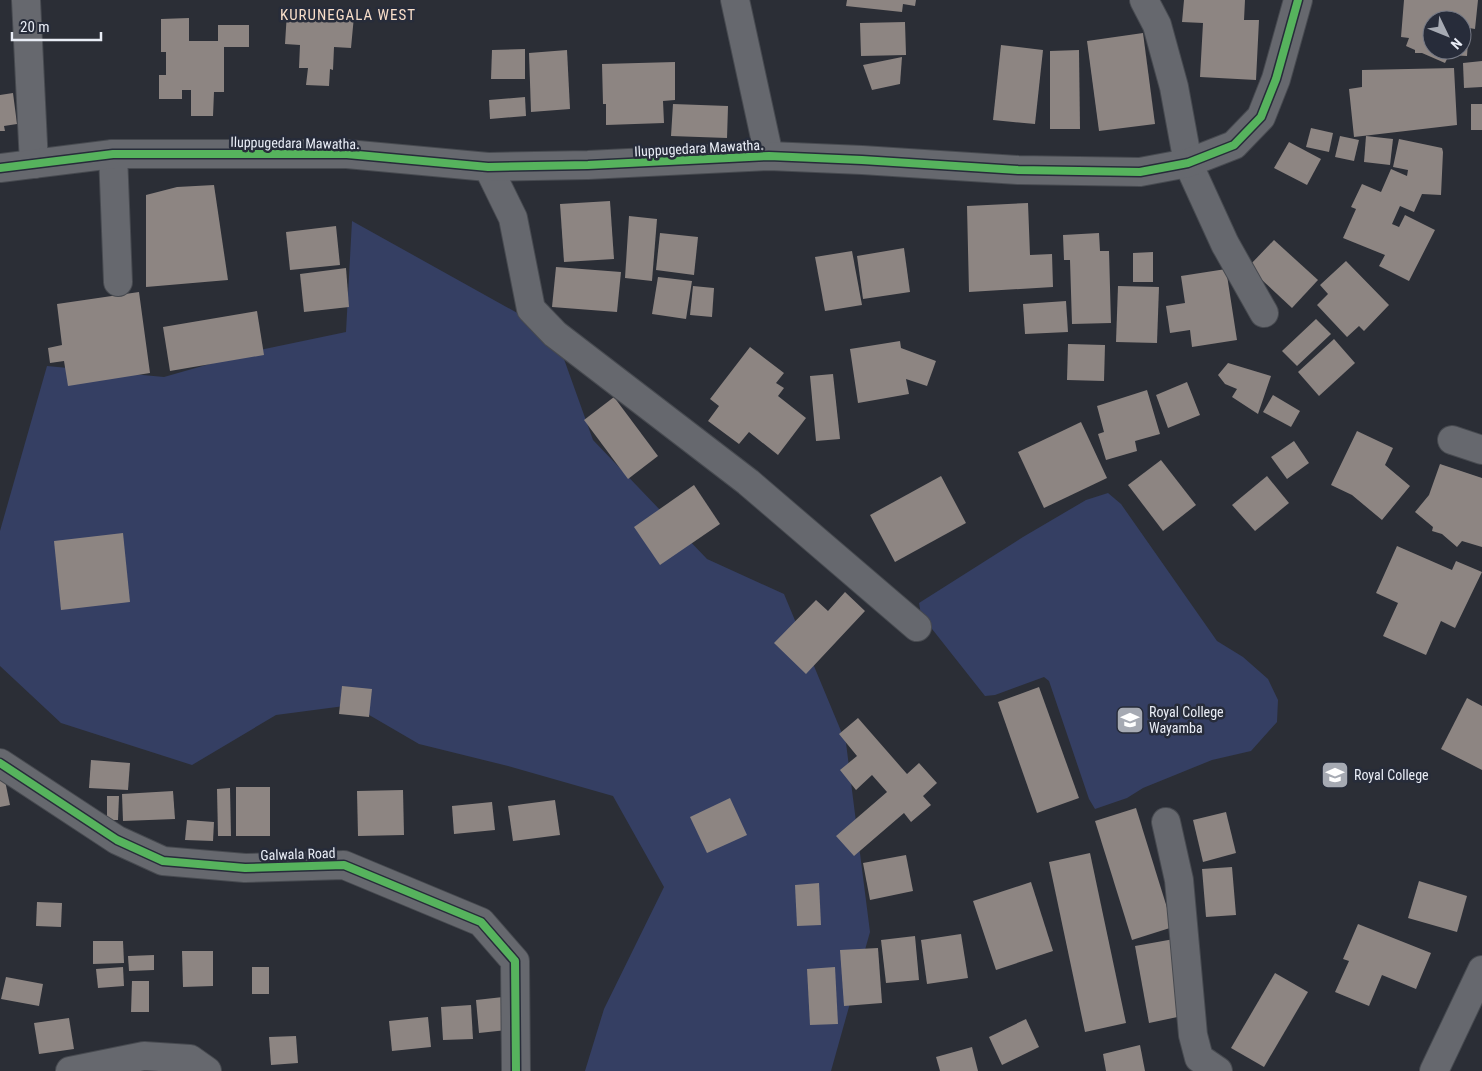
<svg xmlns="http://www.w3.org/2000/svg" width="1482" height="1071" font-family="'Roboto Condensed',sans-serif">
  <rect width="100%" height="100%" fill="#2b2e36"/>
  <!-- green -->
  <g fill="#353f63">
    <path d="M352,221l203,113 38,106 114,119 77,35 62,149 24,189 -39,139h-246l19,-62 60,-122 -51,-91 -105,-30 -89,-22 -67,-39 -76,10 -84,50 -131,-42 -61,-57v-135l47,-165 117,11 91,-26 91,-19z"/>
    <path d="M1108,493l13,11 96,137 26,16 25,22 10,21 -1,22 -26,29 -39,9 -69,28 -16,10 -32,11 -6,-10 -40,-118 -5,-4 -49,18 -10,1 -64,-81 -2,-12 104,-66 63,-37z"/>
  </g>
  <!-- building -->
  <g fill="#8d8582" fill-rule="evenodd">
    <path d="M847,0h69l-1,6 -12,-2 -1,8 -56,-6z"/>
    <path d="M1184,0h61l-1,20h15l-3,60 -56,-3 3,-54 -21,-1z"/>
    <path d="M1404,0h74l-3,29 -6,-1 -2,28 -18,-1 -4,8 -23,-10h-7v-3l-9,-4 3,-8 -8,-1zM1432,20h30v30h-30z"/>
    <path d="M287,12l67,4 -3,32 -17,-1 -1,23 -3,-1 -1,17 -23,-1 2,-17h-9l1,-23 -15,-1z"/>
    <path d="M189,18v23h29v-16h31v22h-25v45h-10l-1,24h-22v-26h-9v9h-23v-24h7v-23h-5v-33z"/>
    <path d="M905,22l1,33 -45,1 -1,-33z"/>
    <path d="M1143,33l12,91 -56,7 -12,-90z"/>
    <path d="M1001,45l42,5 -8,74 -42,-4z"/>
    <path d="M525,49v30h-34l1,-29z"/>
    <path d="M567,50l3,59 -39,3 -2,-59z"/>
    <path d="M1079,50l1,79h-30v-78z"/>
    <path d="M902,57l-2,27 -28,6 -9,-25z"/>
    <path d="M1482,61v26l-18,1 -1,-25z"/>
    <path d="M675,62v38l-12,1 1,22 -58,2v-21h-3l-1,-40z"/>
    <path d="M1454,68l3,57 -103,12 -5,-48 13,-2v-17z"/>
    <path d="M13,93l4,31 -13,2 1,5h-5v-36z"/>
    <path d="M525,97l1,19 -36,3 -1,-19z"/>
    <path d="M673,104l55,2 -1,32 -56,-2z"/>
    <rect x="1471" y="104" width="11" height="26"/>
    <path d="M1311,128l22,5 -4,19 -23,-5z"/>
    <path d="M1340,136l19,4 -5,21 -19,-4z"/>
    <path d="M1366,136l27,3 -3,26 -26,-3z"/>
    <path d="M1399,139l43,9 1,4 -2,43 -19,-1 -8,18 -14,-6 -8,18 7,3 6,-12 30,15 -26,51 -30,-15 6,-11 -42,-17 13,-29 -5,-2 11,-23 19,8 10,-23 16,7 1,-6 -15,-3z"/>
    <path d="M1289,142l32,17 -14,26 -33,-17z"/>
    <path d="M214,185l14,95 -82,7v-92l31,-8z"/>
    <path d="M610,201l4,58 -50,3 -4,-58z"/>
    <path d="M1028,203l2,52 22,-1 1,33 -84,5 -2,-86z"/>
    <path d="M629,216l28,3 -5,62 -27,-3z"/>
    <path d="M336,226l4,39 -50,5 -4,-38z"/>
    <path d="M660,233l38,4 -4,38 -38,-5z"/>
    <path d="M1099,233l1,18h9l2,72 -39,1 -2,-64h-6l-1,-25z"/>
    <path d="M1274,240l44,40 -26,28 -44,-41z"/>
    <path d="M904,248l6,44 -47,7 -6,-43z"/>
    <path d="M852,251l10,54 -37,6 -10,-54z"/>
    <path d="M1153,252v30h-20v-29z"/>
    <path d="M1346,261l43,44 -25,26 -5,-5 -12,11 -30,-32 11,-11 -8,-9z"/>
    <path d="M556,267l65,5 -4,40 -65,-5z"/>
    <path d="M346,268l3,39 -45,5 -4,-38z"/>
    <path d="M1226,269l11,71 -45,7 -2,-17 -20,3 -4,-27 19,-3 -4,-27z"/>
    <path d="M658,277l34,4 -6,38 -34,-5z"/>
    <path d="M693,286l21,2 -2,29 -22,-2z"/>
    <path d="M1118,286l41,1 -2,56 -41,-1z"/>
    <path d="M139,292l11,81 -82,13 -4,-25 -14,2 -2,-15 14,-3 -5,-41z"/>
    <path d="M1066,301l2,31 -43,2 -2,-30z"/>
    <path d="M257,311l7,44 -94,16 -7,-44z"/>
    <path d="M1316,319l15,15 -34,32 -15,-15z"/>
    <path d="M1334,339l21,24 -36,33 -21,-24z"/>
    <path d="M900,341l1,7 35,13 -9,25 -21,-7 3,15 -51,9 -8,-54z"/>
    <path d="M1068,344l37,1 -1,36 -37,-1z"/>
    <path d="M750,347l34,26 -8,10 8,5 -6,8 28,22 -28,37 -29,-23 -10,12 -31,-23 11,-15 -9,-7z"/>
    <path d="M1228,363l43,13 -13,38 -26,-17 5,-8 -12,-5 -7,-9z"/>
    <path d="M833,374l7,65 -24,2 -6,-65z"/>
    <path d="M1187,382l13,33 -32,13 -12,-33z"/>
    <path d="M1147,390l13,44 -25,7 2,10 -31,9 -8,-26 6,-2 -7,-26z"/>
    <path d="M1273,395l27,16 -9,16 -28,-15z"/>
    <path d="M614,397l44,59 -30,23 -44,-59z"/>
    <path d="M1081,422l26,56 -63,30 -26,-56z"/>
    <path d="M1357,431l36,17 -8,17 25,21 -28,34 -30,-25 -21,-10z"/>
    <path d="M1294,441l15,22 -22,16 -16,-22z"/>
    <path d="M1161,460l35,45 -33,26 -35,-46z"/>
    <path d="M1440,464l42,14v69l-20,-6 -5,6 -15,-13 -10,-3 1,-4 -18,-15 14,-17z"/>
    <path d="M941,476l25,47 -71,39 -25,-47z"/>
    <path d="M1267,476l22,27 -34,28 -23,-26z"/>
    <path d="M694,485l26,39 -60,41 -26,-38z"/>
    <path d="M123,533l7,69 -69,8 -7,-69z"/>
    <path d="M1397,546l55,24 4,-9 26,11 -27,56 -14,-7 -15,34 -43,-19 15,-33 -22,-10z"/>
    <path d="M845,592l20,19 -59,63 -32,-31 42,-43 12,11z"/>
    <path d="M342,686l30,3 -3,28 -30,-3z"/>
    <path d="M1039,687l40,111 -42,15 -39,-111z"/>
    <path d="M1467,698l15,8v64l-41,-21z"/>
    <path d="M858,718l49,56 12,-11 18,20 -14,13 8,9 -20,17 -7,-9 -50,43 -18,-20 51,-44 -15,-17 -16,15 -16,-20 17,-14 -18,-22z"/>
    <path d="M91,760l39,3 -2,27 -39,-2z"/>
    <path d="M3,771l7,34 -10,2v-35z"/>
    <rect x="236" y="787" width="34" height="49"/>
    <path d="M230,788l1,48h-13l-1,-47z"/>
    <path d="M403,790l1,45 -46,1 -1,-45z"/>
    <path d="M173,791l2,28 -52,2 -1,-27z"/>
    <path d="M107,796h12l-1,24h-11z"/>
    <path d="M730,798l17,37 -40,18 -17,-36z"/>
    <path d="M555,800l5,35 -47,6 -5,-35z"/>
    <path d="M492,802l3,28 -41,4 -2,-28z"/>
    <path d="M1136,808l37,119 -41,13 -37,-119z"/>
    <path d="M1226,812l10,41 -33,9 -10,-42z"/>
    <path d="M187,820l27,2 -1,19 -28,-1z"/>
    <path d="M1090,853l36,170 -41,9 -36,-170z"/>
    <path d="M906,855l7,36 -43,9 -7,-37z"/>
    <path d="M1232,867l4,48 -30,2 -4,-48z"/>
    <path d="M1419,881l48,15 -10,36 -49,-14z"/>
    <path d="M1031,882l22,69 -57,19 -23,-69z"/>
    <path d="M819,883l2,42 -24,1 -2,-41z"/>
    <path d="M37,902l25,1 -1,24 -25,-1z"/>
    <path d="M1358,924l73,29 -15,36 -34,-14 -13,31 -34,-14 14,-31 -6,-2z"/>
    <path d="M961,934l7,44 -41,6 -6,-44z"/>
    <path d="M915,936l4,44 -33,3 -5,-43z"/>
    <path d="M1174,939l13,76 -38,8 -14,-77z"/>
    <path d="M93,941h30l1,22 -31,1z"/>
    <path d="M878,948l4,55 -38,3 -4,-56z"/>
    <path d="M182,951h31v35l-30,1z"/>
    <path d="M154,955v15l-25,1 -1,-15z"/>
    <path d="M123,967l1,19 -26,2 -2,-19z"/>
    <rect x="252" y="967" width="17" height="27"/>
    <path d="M835,967l3,57 -28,1 -3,-56z"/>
    <path d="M1275,973l33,19 -44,75 -33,-19z"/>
    <path d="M6,977l37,7 -4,22 -38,-7z"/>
    <path d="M132,981h17v31h-18z"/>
    <path d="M503,997l4,33 -28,3 -3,-33z"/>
    <path d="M471,1005l2,34 -30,1 -2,-33z"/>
    <path d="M428,1017l3,30 -39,4 -3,-30z"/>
    <path d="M69,1018l5,31 -35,5 -5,-31z"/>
    <path d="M1026,1019l13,28 -37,18 -13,-28z"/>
    <path d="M296,1036l2,27 -27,2 -2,-28z"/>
    <path d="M1140,1045l5,26h-39l-3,-17z"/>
    <path d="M972,1047l6,24h-38l-4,-14z"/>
  </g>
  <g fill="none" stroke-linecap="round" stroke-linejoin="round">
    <!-- minor casing -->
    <g stroke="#474a50" stroke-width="30">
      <g id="minor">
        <path d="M26,0l8,164"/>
        <path d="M735,0l34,156"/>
        <path d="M1144,0l13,25 17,62 14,76 37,81 39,69"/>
        <path d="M113,154l5,128"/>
        <path d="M488,167l25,51 18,91 24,25 193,148 169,145"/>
        <path d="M0,168l113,-14h234l141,13 100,-2 181,-9 93,4 156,10 122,2 48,-9 46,-18 27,-28 15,-38 22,-79"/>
        <path d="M1452,440l30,10"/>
        <path d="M0,763l117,77 46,21 82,7 99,-3 137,57 34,39 1,110"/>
        <path d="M1166,822l13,58 14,155 6,23 19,13"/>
        <path d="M70,1071l74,-15 46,3 17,12"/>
        <path d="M1434,1071l48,-101"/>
      </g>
    </g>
    <!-- minor -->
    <use href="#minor" stroke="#66686e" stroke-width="28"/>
    <!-- cycleway casing -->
    <g stroke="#272c3a" stroke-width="11">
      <g id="cycleway">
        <path d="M0,168l113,-14h234l141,13 100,-2 181,-9 93,4 156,10 122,2 48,-9 46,-18 27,-28 15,-38 22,-79"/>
        <path d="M0,763l117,77 46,21 82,7 99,-3 137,57 34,39 1,110"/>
      </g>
    </g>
    <!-- cycleway -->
    <use href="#cycleway" stroke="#56b35d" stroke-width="8"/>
  </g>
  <!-- icons -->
  <defs>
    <g id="school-square" transform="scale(1.4375)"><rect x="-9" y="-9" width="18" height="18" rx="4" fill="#a6aab3" stroke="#272c3a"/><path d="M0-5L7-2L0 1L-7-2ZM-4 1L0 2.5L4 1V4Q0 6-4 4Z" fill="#fff"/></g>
  </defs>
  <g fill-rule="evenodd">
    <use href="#school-square" x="1130" y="720"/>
    <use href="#school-square" x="1335" y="775"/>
  </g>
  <g text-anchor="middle" stroke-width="5" stroke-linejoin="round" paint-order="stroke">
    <!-- street labels -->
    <g font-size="14" fill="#e9edf6" stroke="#272c3a">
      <text transform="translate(295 143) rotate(1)" y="5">Iluppugedara Mawatha.</text>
      <text transform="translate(699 148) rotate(-3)" y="5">Iluppugedara Mawatha.</text>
      <text transform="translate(298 854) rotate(-2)" y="5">Galwala Road</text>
    </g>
    <!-- poi labels -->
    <g font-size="14" fill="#e9edf6" stroke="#272c3a" text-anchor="start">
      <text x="1149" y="717">Royal College<tspan x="1149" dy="16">Wayamba</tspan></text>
      <text x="1354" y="780">Royal College</text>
    </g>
    <!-- neighbourhood labels -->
    <g font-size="15" letter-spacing="1" fill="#f8dec9" stroke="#272c3a">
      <text x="348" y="20">KURUNEGALA WEST</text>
    </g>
  </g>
  <!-- north arrow -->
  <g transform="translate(1447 35) rotate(133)"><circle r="24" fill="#272c3a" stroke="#757985"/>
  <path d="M0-4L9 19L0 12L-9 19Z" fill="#a6aab3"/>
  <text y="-8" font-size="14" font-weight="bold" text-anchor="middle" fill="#e9edf6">N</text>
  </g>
  <!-- scale -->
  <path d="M12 32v8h89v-8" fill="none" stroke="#e9edf6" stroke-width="2.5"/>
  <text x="20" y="32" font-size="15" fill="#e9edf6" stroke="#272c3a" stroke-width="4" paint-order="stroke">20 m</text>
</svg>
